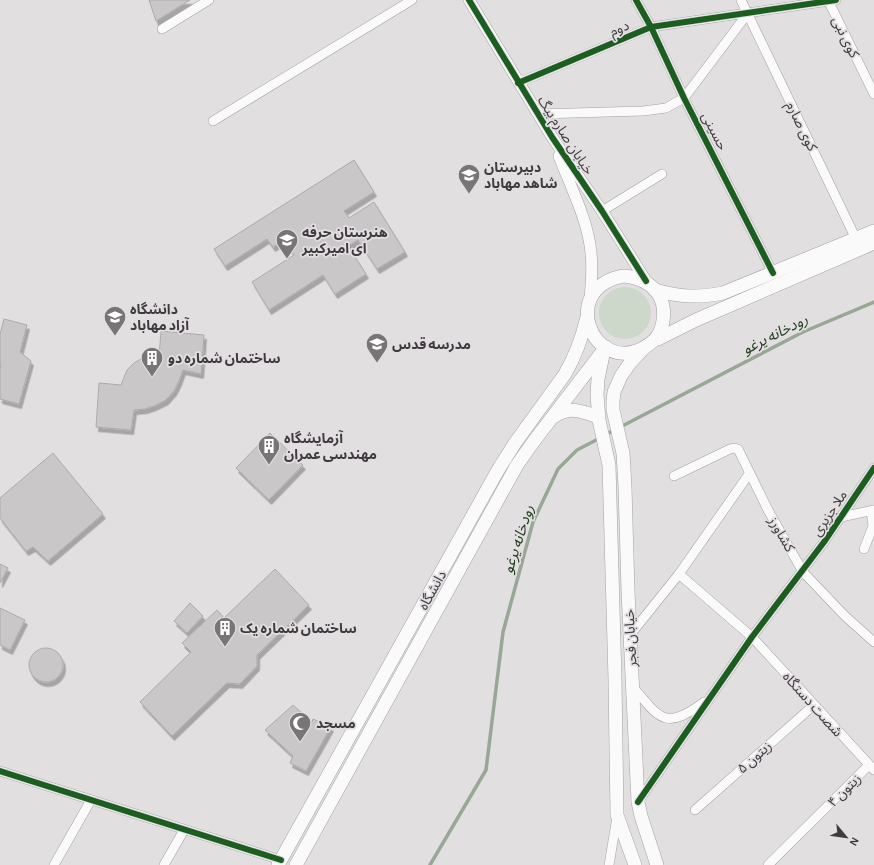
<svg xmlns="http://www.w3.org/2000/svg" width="874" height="865" font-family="'Alegreya Sans','Noto Sans Arabic',sans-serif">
  <defs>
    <filter id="shadow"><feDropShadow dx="2.5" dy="4.5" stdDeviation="0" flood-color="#0004"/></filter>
  </defs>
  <rect width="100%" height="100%" fill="#e2dfe1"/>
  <!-- green -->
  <circle fill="#cdd8cb" cx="625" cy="313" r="26"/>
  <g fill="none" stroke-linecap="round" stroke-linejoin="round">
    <!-- stream -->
    <g stroke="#99a796" stroke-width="3.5">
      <path d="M605,435l198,-103 71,-30"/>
      <path d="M430,865l56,-95 17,-138 30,-110 25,-53 19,-19 23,-12"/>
    </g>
  </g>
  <!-- building -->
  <g fill="#cac7c9" stroke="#acaaab" filter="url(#shadow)">
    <path d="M149,0h41l-34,21z"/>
    <path d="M354,160l20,32 -30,19 5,7 25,-16 31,50 -28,17 -19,-29 -10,6 18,28 -31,20 -12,-19 -54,35 -17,-28 42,-27 -10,-15 -11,7 -6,-8 -42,27 -11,-17z"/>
    <path d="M4,319l23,6 -7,27 11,9 -12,43 -19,-5v-30l1,-4 -1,-1v-30z"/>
    <path d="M161,331l43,4 -3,39 -18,-4 -4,11 -5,10 -8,9 -12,6 -9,3 -11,1 -3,20 -35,-3 3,-44 22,2 6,-15 7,-7 10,-6h15z"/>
    <path d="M270,433l33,32 -34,35 -33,-32z"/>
    <path d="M53,453l50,61 -55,47 -15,-14 -7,4 -26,-33v-20z"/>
    <path d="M0,564l8,4 -8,15z"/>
    <path d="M275,569l34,36 -52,50v11l-17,18 -13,-1 -55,53 -32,-34 51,-50 -9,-9 35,-33 7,8z"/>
    <path d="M190,603l13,13 -16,17 -13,-12z"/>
    <path d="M0,608l25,12 -15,30 -10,-5z"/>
    <circle cx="46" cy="665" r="17"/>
    <path d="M293,705l19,17 1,-3 18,8 -25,44 -16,-8 3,-7 -28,-26z"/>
  </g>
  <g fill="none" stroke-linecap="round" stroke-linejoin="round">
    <!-- minor casing -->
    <g stroke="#a4a1a3" stroke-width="10">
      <g id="minor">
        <path d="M636,0l15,27 33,71 89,175"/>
        <path d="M741,0l115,239"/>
        <path d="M828,0l46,94"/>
        <path d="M162,29l47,-29"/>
        <path d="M518,83l133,-56 185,-27"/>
        <path d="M538,114l105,-3 23,-3 18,-10 64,-85"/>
        <path d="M213,121l199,-121"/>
        <path d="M602,211l60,-37"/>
        <path d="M674,476l56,-27 4,-1 4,1 30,61 35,62 42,44 29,26"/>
        <path d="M841,517l33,-7"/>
        <path d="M864,549l9,-23 -2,-15"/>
        <path d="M679,574l73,63 122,133"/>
        <path d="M630,635l49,-61 70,-100"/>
        <path d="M633,687c27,32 32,44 71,15"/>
        <path d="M0,771l281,89"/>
        <path d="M638,802l114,-165 72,-95 50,-74"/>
        <path d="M695,810l119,-105"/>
        <path d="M54,865l37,-65"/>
        <path d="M164,865l20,-35"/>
        <path d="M609,865l8,-48"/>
        <path d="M768,865l101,-100"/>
      </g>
    </g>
    <!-- tertiary casing -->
    <g stroke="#a4a1a3" stroke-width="12">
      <g id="tertiary">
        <path d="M469,0l83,137 50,74 44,70"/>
        <path d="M559,156c12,32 29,64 32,97 2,16 0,32 -1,47"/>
      </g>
    </g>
    <!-- secondary casing -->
    <g stroke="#a4a1a3" stroke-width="14">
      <g id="secondary">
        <path d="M624,276c28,3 45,21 38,50 -3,11 -9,17 -19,22 -51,27 -85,-61 -19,-72z"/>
        <path d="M655,290c25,7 42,8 68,3l151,-62"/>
        <path d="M658,339l38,-19 178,-77"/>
        <path d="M644,348l-14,15 -9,13 -7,16 -1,9v9l10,43 2,34 3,104 10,211 3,14 16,49"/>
        <path d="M603,355l-5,24 -1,16 2,25 10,45 6,214 2,136 18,50"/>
        <path d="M555,416c15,-10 27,-5 43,1"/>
        <path d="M278,865l220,-395 17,-27 50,-69c11,-19 17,-36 22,-57"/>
        <path d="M296,865l221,-400 17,-24 72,-94"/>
      </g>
    </g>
    <!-- minor -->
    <use href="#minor" stroke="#fbfafa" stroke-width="9"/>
    <!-- tertiary -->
    <use href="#tertiary" stroke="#fbfafa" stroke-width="11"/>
    <!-- secondary -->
    <use href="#secondary" stroke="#fbfafa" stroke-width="13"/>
    <!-- cycleway casing -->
    <g stroke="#e3dee2" stroke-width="8">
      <g id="cycleway">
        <path d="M469,0l83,137 50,74 44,70"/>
        <path d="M636,0l15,27 33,71 89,175"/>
        <path d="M518,83l133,-56 185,-27"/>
        <path d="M0,771l281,89"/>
        <path d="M638,802l114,-165 72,-95 50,-74"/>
      </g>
    </g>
    <!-- cycleway -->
    <use href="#cycleway" stroke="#1b5e20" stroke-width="6"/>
  </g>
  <!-- icons -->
  <defs>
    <g id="school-pin" transform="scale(1.15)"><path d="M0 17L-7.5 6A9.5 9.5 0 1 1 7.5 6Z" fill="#777576" stroke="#e3dee2"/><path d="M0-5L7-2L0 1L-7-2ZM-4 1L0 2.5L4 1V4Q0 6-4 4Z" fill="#fff"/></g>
    <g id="university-pin" transform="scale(1.15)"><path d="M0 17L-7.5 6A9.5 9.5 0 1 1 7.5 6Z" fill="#777576" stroke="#e3dee2"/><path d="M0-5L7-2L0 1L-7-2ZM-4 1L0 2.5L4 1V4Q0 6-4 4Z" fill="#fff"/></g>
    <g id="building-pin" transform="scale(1.15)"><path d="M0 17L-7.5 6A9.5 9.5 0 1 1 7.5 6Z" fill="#777576" stroke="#e3dee2"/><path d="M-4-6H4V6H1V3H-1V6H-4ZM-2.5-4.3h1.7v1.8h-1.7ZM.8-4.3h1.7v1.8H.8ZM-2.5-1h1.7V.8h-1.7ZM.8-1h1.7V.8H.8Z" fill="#fff"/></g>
    <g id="mosque-pin" transform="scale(1.15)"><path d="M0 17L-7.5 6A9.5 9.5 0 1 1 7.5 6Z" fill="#777576" stroke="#e3dee2"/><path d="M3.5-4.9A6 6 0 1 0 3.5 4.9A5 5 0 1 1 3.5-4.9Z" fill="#fff"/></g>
  </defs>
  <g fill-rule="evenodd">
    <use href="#school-pin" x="469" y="175"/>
    <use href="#school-pin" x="287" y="240"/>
    <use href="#university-pin" x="115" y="317"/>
    <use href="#school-pin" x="377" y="344"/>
    <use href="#building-pin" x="152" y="358"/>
    <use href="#building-pin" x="269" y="446"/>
    <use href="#building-pin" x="225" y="628"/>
    <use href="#mosque-pin" x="300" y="723"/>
  </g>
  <g text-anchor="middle" stroke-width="3.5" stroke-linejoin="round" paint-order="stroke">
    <!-- street labels -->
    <g font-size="14" fill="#3e3c3d" stroke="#e3dee2">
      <text transform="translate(619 28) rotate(-23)" y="5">دوم</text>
      <text transform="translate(846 37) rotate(64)" y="5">کوی نبی</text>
      <text transform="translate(802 126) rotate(64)" y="5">کوی صارم</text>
      <text transform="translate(715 131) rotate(63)" y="5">حسینی</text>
      <text transform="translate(566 135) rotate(57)" y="5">خیابان صارم بیگ</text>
      <text transform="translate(829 513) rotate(-56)" y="5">ملا جزیری</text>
      <text transform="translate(782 534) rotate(60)" y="5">کشاورز</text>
      <text transform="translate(432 590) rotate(-61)" y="5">دانشگاه</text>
      <text transform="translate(630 638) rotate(-93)" y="5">خیابان فجر</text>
      <text transform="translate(813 704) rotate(48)" y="5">شصت دستگاه</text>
      <text transform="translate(754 757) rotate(-42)" y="5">زیتون ۵</text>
      <text transform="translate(844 790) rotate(-45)" y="5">زیتون ۴</text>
    </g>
    <!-- poi labels -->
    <g font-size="14" font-weight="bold" fill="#3e3c3d" stroke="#e3dee2" text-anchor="start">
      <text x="484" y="172">دبیرستان<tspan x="484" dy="16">شاهد مهاباد</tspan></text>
      <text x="302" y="237">هنرستان حرفه<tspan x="302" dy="16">ای امیرکبیر</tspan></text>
      <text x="130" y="314">دانشگاه<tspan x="130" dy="16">آزاد مهاباد</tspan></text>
      <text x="392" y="349">مدرسه قدس</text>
      <text x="168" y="363">ساختمان شماره دو</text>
      <text x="284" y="443">آزمایشگاه<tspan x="284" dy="16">مهندسی عمران</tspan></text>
      <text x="240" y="633">ساختمان شماره یک</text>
      <text x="316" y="728">مسجد</text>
    </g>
    <!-- water labels -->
    <g font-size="15" font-style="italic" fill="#20411c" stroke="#e3dee2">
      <text transform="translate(775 334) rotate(-27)" y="5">رودخانه یرغو</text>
      <text transform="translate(518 539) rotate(-72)" y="5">رودخانه یرغو</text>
    </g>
  </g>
  <!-- north arrow -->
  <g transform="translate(846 837) rotate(119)" stroke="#e3dee2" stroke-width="3" paint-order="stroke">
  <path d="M0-3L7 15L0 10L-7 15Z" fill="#3e3c3d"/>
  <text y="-6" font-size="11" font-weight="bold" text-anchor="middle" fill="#3e3c3d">N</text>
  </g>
</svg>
